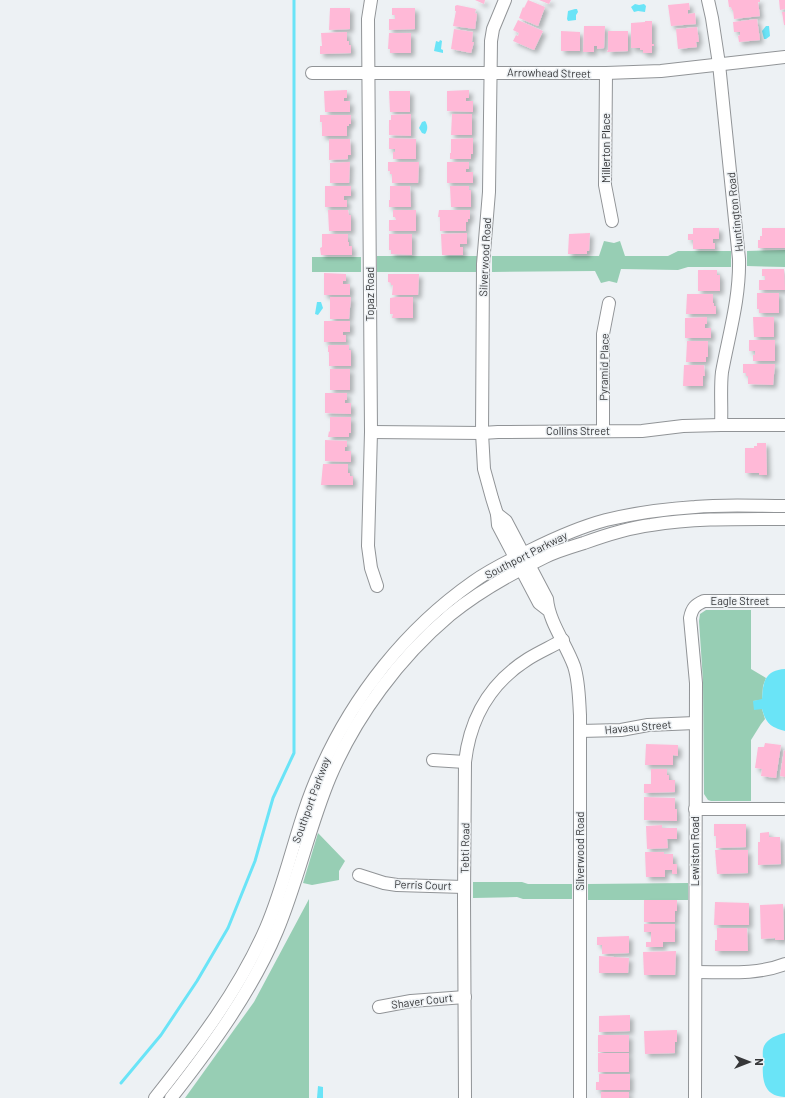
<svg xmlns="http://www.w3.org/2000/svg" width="785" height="1098" font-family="Barlow,sans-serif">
  <defs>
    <filter id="shadow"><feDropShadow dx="3.5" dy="3.5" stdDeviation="2" flood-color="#0004"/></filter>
  </defs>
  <rect width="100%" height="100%" fill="#edf1f4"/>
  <!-- green -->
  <g fill="#97ceb4">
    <path d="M604,241l10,2 6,-2 5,15h43l10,-5h53v16h-43l-10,3 -57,-1 -4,14 -8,-2 -8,2 -6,-12 -103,1v-16h107z"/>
    <path d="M785,250v17l-38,-1v-15z"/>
    <rect x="377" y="256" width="100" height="16"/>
    <rect x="312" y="257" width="49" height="15"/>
    <path d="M706,610h45v59l15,9 -3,8 -1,14 -9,1 9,8 3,10 -4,5 -10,16v61h-40l-3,-1 -4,-6 -1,-113 -4,-60 1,-7z"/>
    <path d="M318,833l27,28 -6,10v9l-27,5 -9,-2z"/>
    <path d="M473,882h49l6,2h44v15h-49l-6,-2 -44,1z"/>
    <path d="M688,883v17h-100v-16z"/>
    <path d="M309,899v199h-124l69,-96z"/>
  </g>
  <!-- water -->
  <g fill="#6ae4f7">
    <path d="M635,4l4,1 5,-1 2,2 -1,6 -7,-1 -4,1 -3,-5z"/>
    <path d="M575,9h2l1,3 -2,3v5l-8,1 -1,-2 1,-8z"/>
    <path d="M766,26h3l1,10 -4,3h-2l-2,-8z"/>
    <path d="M440,40l2,1 -1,8 2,1v3l-9,-2 2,-10 3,1z"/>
    <path d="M422,122l3,-1c3,4 3,9 0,13l-3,-1 -3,-5z"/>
    <path d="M317,302h4l2,6 -5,7 -3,-1z"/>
    <path d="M785,669v62c-15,-4 -19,-8 -23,-22l-8,1 -1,-9 9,-2c1,-17 3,-29 23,-30z"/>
    <path d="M785,1033v64h-1c-21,-1 -22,-19 -21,-35 0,-5 -1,-12 1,-16 4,-8 13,-11 21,-13z"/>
    <path d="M318,1086l5,1v11h-6z"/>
  </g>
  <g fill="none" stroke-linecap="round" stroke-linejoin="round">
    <!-- stream -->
    <path stroke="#6ae4f7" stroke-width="3" d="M121,1083l40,-48 36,-54 31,-53 27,-67 18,-63 21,-45v-753"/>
  </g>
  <!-- building -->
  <g fill="#ffb9d7" filter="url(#shadow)">
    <path d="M475,0h10l-1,4z"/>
    <path d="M528,0l17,7 -7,19 -19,-8 4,-11 1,1z"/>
    <path d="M539,0h12l-2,4z"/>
    <path d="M728,0h32v2h-2l2,14 -26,3 -1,-9h-1l-1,-3h-2z"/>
    <path d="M779,0h6v9l-5,1z"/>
    <path d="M689,3l1,7h-2v4l7,-1 1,11 -25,2 -3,-21z"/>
    <path d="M457,5l19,4 -1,4 2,1 -2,15 -22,-3 3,-15h-1v-5z"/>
    <path d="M330,8h20v21l-21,1z"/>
    <path d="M392,8h23v21l-26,1v-11h6v-4h-3z"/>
    <path d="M782,12h3v13h-1z"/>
    <path d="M757,19l3,21 -21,2 -1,-6 2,-1v-3h-6l-1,-10z"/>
    <path d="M518,20l25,11 -9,19 -21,-9 3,-6 2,1 1,-3 -6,-3z"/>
    <path d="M645,21h7v23h2v2h-2v7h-9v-3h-3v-2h-9v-25l14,-1z"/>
    <path d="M584,26h21l-1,22 -7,1v-3h-3v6h-11z"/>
    <path d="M697,27l2,15h-3l1,5 -19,2 -2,-20z"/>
    <path d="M454,29l19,3 -1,10h2l-3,11 -20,-4z"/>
    <path d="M561,31l19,1v19h-19z"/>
    <path d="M608,31h20v20l-21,1 1,-2z"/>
    <path d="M347,32v9h2v4h2v8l-31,1v-8h2l-1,-13z"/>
    <path d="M389,33h22v20h-21v-4h-2z"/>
    <path d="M347,90v8h-3v3h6v11h-25l-1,-21z"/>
    <path d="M469,90v8h-3v3h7v11l-26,-1v-20z"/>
    <path d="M389,91h21v21h-20z"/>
    <path d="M411,114v22l-22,-1v-15h2v-5z"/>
    <path d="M452,114h20v21h-21z"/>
    <path d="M320,115h31v9h-2v2h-2v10h-25v-14h-2z"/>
    <path d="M389,138l27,1v20h-23v-7h2v-3h-6z"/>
    <path d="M473,138v16h-2v5h-21v-6h1v-14z"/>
    <path d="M329,139h21l1,16h-3v4l-19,1z"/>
    <path d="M348,162h2l-1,21h-19v-20z"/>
    <path d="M388,162h31l-1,21h-26v-9h-2v-3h-2z"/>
    <path d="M447,162h22v7h-3v3h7v11h-26z"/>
    <path d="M325,186h26v10h-7v4h3v7h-22z"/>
    <path d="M390,186h20l1,21h-22v-7h1z"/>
    <path d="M450,186h19v4h2v17h-20z"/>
    <path d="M328,210h20l1,5h2v16h-22z"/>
    <path d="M393,210h23v21h-27v-11h7l-1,-3h-2z"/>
    <path d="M439,210h31v9h-2v3h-2v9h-26v-14h-2z"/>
    <path d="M693,228h26v11h-6v4h2v6h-22v-9h-5v-6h5z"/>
    <path d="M762,228h23v20h-27v-8h2v-4h2z"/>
    <path d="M467,233v11h-7v3h3v8h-21l-1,-21z"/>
    <path d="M590,233l-1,18h-2v3h-19l1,-20z"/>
    <path d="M322,234h26v8h1v4h3v9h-31l-1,-7 2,-1z"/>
    <path d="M389,234h23v21l-21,-1v-4h-2z"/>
    <path d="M762,269h22l1,21h-26v-10h6v-4h-3z"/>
    <path d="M698,270h19v5h3v16h-22z"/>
    <path d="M324,273l22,1v7h-3v3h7v11h-26z"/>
    <path d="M388,274h31l-1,21h-26l1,-10h-2v-2l-3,-1z"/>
    <path d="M757,293h22v20h-20v-4h-2z"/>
    <path d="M687,294h26v9h1v3h2v8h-30z"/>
    <path d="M330,297h21l-2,22h-19z"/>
    <path d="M396,297h17v21h-21l1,-4h-3v-16z"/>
    <path d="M707,317v7h-2v4h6v10h-26v-20z"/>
    <path d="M753,317h21v20h-20z"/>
    <path d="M324,321h26v11h-7v3h3v7h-22z"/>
    <path d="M749,340h26v21h-22v-6h2v-4h-6z"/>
    <path d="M687,341h21v16h-2v5h-20z"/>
    <path d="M329,345h20v5h2v16h-22v-14h-1v-6z"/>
    <path d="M743,364h32l-2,21 -25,-1v-8h-2v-3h-3z"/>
    <path d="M684,365h20l1,11h-2v10h-20z"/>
    <rect x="330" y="369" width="20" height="21"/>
    <path d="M325,393h22v7h-2v3h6v11l-26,-1z"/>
    <path d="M330,417h21v16h-2v4h-21l1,-6 1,1z"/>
    <path d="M325,440l22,1v6h-2v4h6v11l-26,-1z"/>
    <path d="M757,443h9l1,32h-8v-2h-14v-25h9v-2h3z"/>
    <path d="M323,464h25v9h2v3h3v9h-32z"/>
    <path d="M765,743l16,2 -5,33 -15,-2 1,-7 -7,-1 3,-21h6z"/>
    <path d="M646,744l32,1v11l-5,-1v10h-28z"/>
    <path d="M784,750l1,1v26l-5,-1z"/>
    <path d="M651,769h16v6h2v5h6v12l-31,1v-9h7z"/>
    <path d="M644,797l31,1v11h2v12l-33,-1z"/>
    <path d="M714,824h32v23l-30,1v-12h-2z"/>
    <path d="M662,825v3h15v11h-10l1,9 -21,1 -1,-23z"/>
    <path d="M769,832v5h11l1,27 -23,1v-23h2v-9z"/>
    <path d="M715,850h33v23l-31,1z"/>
    <path d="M645,852h19v2h9v10h4v10h-5v-4h-7v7h-19z"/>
    <path d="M644,900h33v11h-2v11h-31z"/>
    <path d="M715,902l34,1v22h-35z"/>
    <path d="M783,904l1,36h-9v-2l-14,1 -1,-34z"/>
    <path d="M644,924h31v18h-12v5h-17v-5h5v-10h-7z"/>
    <path d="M717,928h30l1,23h-33v-11h2z"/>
    <path d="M629,936v17l-27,1v-9h-5v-8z"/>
    <path d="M676,951l-1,24h-31l-1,-23z"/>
    <path d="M599,956l30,2 -1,15h-29z"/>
    <path d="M630,1015v16l-31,1v-16z"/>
    <path d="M677,1030v12h-2v11l-30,1 -1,-23z"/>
    <rect x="598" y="1035" width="31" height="17"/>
    <rect x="598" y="1053" width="31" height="19"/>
    <path d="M599,1074h31v16h-34v-8h3z"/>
    <rect x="601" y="1092" width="28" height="6"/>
  </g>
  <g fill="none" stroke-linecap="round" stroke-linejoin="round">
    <!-- minor casing -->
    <g stroke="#919497" stroke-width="14">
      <g id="minor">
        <path d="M371,0l-3,19 3,413 -3,114 3,22 6,18"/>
        <path d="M708,0l4,18 7,46 20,195c1,39 -10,75 -17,113 -2,17 0,36 -1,53"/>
        <path d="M312,73h294l55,-2 124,-14"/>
        <path d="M606,73l-1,112 7,36"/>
        <path d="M603,431v-97l6,-31"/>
        <path d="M371,432l111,1 16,-1 144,-1 41,-5 38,-1h64"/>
        <path d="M497,514l-5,-16 -8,-29 -2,-36 1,-169 6,-72 2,-151 2,-12 12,-29"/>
        <path d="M548,610l-9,-7 -41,-78 -1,-11 9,7 41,78c2,23 19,45 27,67 5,15 5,33 6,49v383"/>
        <path d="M580,731l41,-1 27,-5 47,-2"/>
        <path d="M433,760l32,2"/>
        <path d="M695,809h88"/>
        <path d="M359,875l25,8 13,2 67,2"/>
        <path d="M696,972c30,0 61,3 89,-8"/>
        <path d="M379,1007l32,-6 54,-4"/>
        <path d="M155,1098c42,-53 84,-108 111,-170 22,-51 31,-107 54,-157 33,-75 86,-142 153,-189 18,-13 39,-23 58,-32 24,-12 49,-23 75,-30 29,-7 59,-11 89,-13 30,-3 60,-1 90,-1"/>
        <path d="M171,1098c40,-51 81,-107 106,-167 21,-50 32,-104 53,-154 26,-61 69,-119 120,-162 28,-23 62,-42 95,-58 12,-6 26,-10 39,-14 22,-8 44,-15 67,-18 44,-7 89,-6 134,-6"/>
        <path d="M465,1098l-1,-200 1,-136c5,-44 25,-79 63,-103 11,-7 23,-12 35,-19"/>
        <path d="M695,1098l1,-415 -6,-65c2,-10 5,-13 14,-17h81"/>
      </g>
    </g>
    <!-- minor -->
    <use href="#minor" stroke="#fff" stroke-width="12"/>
  </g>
  <g text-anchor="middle" stroke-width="3" stroke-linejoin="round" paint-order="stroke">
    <!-- street labels -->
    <g font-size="11" fill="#363739" stroke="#edf1f4">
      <text transform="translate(549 73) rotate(1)" y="4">Arrowhead Street</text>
      <text transform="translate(606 148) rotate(-90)" y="4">Millerton Place</text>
      <text transform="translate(735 212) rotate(-96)" y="4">Huntington Road</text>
      <text transform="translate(485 257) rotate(-87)" y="4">Silverwood Road</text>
      <text transform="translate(370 294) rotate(-90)" y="4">Topaz Road</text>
      <text transform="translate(604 367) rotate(-89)" y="4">Pyramid Place</text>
      <text x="578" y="435">Collins Street</text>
      <text transform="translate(526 555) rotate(-27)" y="4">Southport Parkway</text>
      <text x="740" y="605">Eagle Street</text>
      <text transform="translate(638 727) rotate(-5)" y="4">Havasu Street</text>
      <text transform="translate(311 800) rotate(-70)" y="4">Southport Parkway</text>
      <text transform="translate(465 848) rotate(-89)" y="4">Tebti Road</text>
      <text transform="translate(580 851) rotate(-90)" y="4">Silverwood Road</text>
      <text transform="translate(695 851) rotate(-90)" y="4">Lewiston Road</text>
      <text transform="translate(423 885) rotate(2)" y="4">Perris Court</text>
      <text transform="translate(422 1001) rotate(-7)" y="4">Shaver Court</text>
    </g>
  </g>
  <!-- north arrow -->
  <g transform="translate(749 1062) rotate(90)" stroke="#edf1f4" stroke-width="3" paint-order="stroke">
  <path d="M0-3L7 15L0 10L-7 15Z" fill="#363739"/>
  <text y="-6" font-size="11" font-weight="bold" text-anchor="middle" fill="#363739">N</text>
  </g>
</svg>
